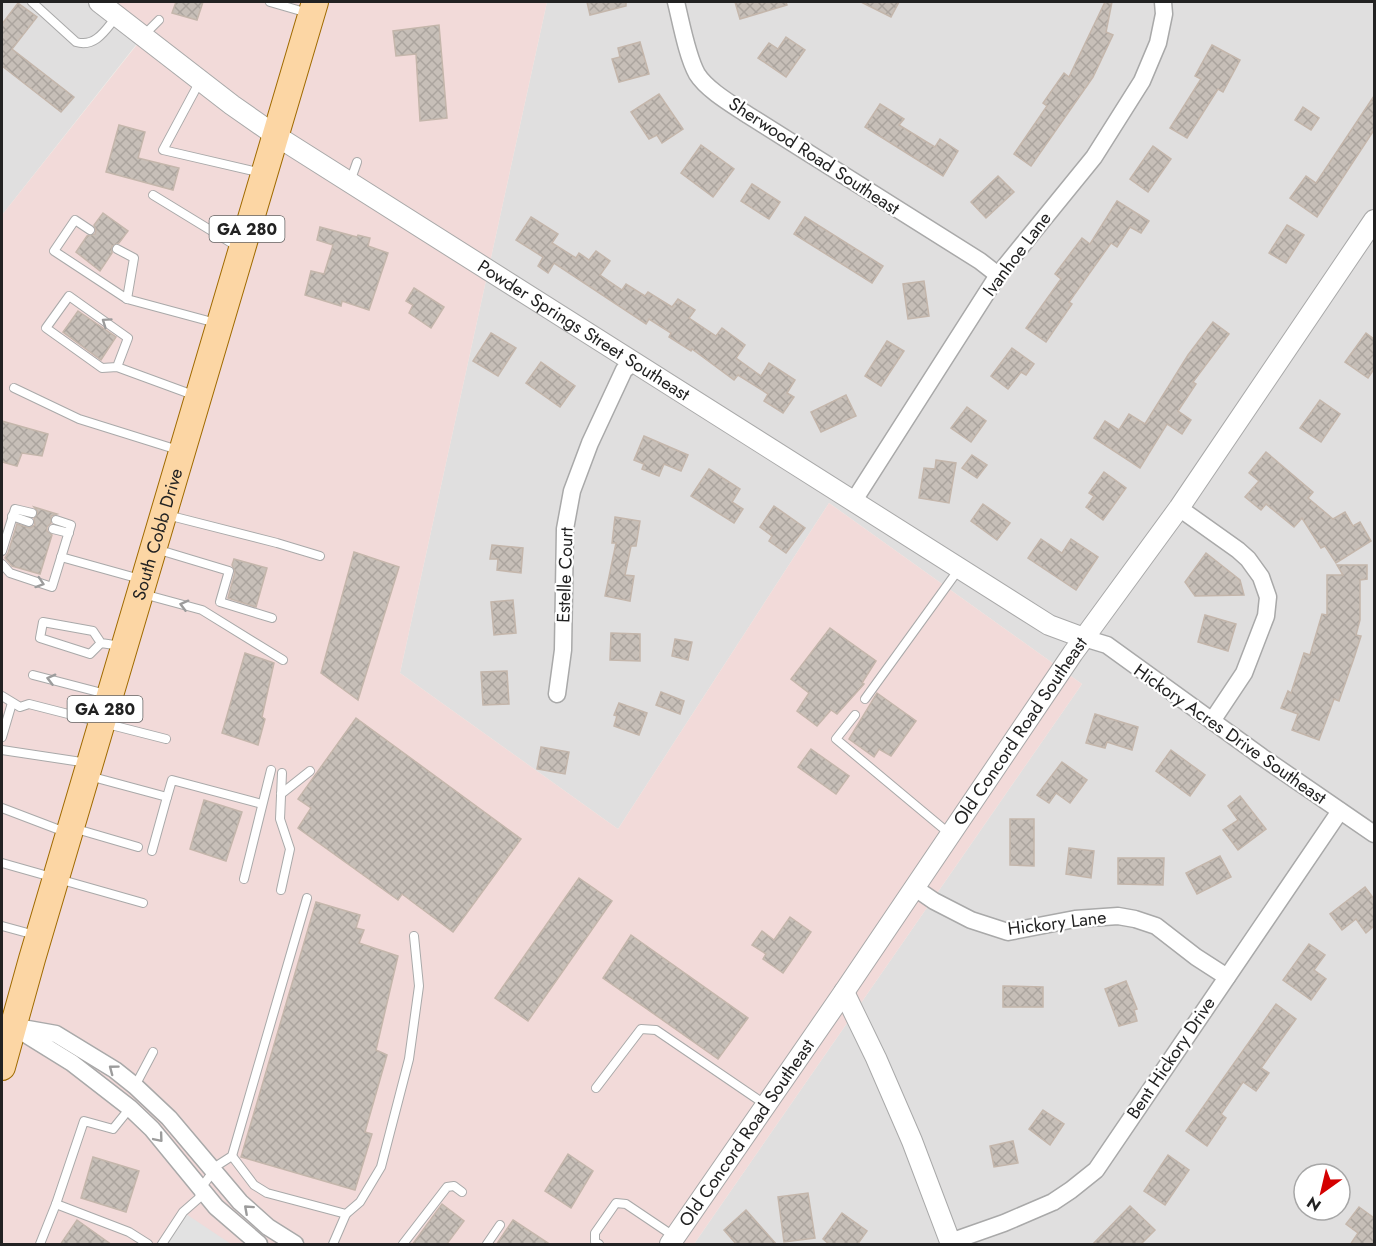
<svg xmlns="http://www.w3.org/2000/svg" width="1376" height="1246" font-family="Jost,sans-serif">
  <defs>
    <pattern id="building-cross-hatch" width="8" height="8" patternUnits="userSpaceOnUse" patternTransform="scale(1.5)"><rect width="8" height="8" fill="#c7bfb8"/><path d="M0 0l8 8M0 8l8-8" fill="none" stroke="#aba49e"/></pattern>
  </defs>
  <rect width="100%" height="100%" fill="#f2efe9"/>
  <!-- residential -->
  <g fill="#e0dfdf" fill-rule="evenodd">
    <path d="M2,2h97l44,34 -141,179z"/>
    <path d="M547,2h827v1242h-680l388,-560 -253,-181 -211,326 -218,-156zM1304,1174h36v36h-36z"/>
  </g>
  <!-- commercial -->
  <path fill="#f2dad9" d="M99,2h448l-147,671 218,156 211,-326 253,181 -388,560h-692v-1029l141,-178z"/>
  <!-- parking -->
  <path fill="#e2e2e2" d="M183,1212l48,32h-70z"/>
  <!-- building -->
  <g fill="url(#building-cross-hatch)" stroke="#c4b6ab" stroke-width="1.5">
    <path d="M176,2h27l-6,18 -25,-7z"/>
    <path d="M587,2h39v4l-36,9z"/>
    <path d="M735,2h51l1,3 -47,14z"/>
    <path d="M861,2h38l-8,15z"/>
    <path d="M1105,2h7l-6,30 7,3 -20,42 -62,89 -17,-12 33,-48 -4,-3 21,-30 5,4z"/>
    <path d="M18,3l19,14 -25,32 62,48 -13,15 -59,-46v-42z"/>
    <path d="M439,25l8,93 -27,3 -4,-67 -20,2 -3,-25z"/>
    <path d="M786,37l19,13 -19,27 -28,-19 11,-15 9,6z"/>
    <path d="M640,42l9,32 -30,8 -7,-23 8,-2 -2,-9z"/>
    <path d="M1212,45l28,15 -17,32 -5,-3 -31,49 -17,-10 31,-49 -6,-3z"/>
    <path d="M659,94l24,35 -21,14 -5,-8 -8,4 -18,-27z"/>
    <path d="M1374,96v34l-57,87 -27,-19 16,-22 10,7z"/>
    <path d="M880,104l24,15 -5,6 26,16 10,6 5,-8 18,12 -15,25 -78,-49z"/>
    <path d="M1303,107l16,11 -8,12 -16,-10z"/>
    <path d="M119,125l26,7 -7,26 41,10 -6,22 -67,-18z"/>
    <path d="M701,145l33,24 -21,28 -32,-24z"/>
    <path d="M1153,146l18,13 -23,33 -18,-13z"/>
    <path d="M998,176l16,16 -28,26 -15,-16z"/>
    <path d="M752,184l28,18 -11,17 -28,-18z"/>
    <path d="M1117,201l32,20 -8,12 -11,-6 -13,20 -6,-4 -42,59 3,2 -26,38 -20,-14 35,-49 -6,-5 27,-36 8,6z"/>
    <path d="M103,213l25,18 -9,12 -7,3v7l-12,18 -24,-19 11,-16 8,-2 1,-4 -2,-5z"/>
    <path d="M531,217l27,17 -6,9 24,15 3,-5 10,7 7,-9 14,10 -10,14 22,15 4,-6 19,12 3,-4 24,15 6,-8 17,11 -6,8 27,18 6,-8 23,17 -9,13 25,18 8,-13 26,17 -8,13 7,4 -11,16 -19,-12 4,-7 -30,-19 -4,5 -42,-31 -1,2 -22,-14 2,-4 -22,-14 -3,5 -92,-61 -6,10 -10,-7 5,-9 -27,-17z"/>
    <path d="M805,217l78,49 -11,17 -78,-49z"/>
    <path d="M1287,225l17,10 -18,28 -17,-10z"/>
    <path d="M320,227l37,10 1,-2 12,3 -2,8 20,7 -19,57 -27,-9 -1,5 -36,-11 6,-24 13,3 9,-29 -16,-5z"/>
    <path d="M924,281l5,35 -21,3 -5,-35z"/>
    <path d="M414,288l30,19 -13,21 -22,-15 4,-8 -7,-4z"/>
    <path d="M78,311l38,26 -15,23 -38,-28z"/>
    <path d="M1213,322l16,12 -36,48 3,2 -18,27 13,9 -9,14 -15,-10 -27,44 -46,-30 11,-17 14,9 10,-16 16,10 43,-69z"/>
    <path d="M491,333l25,15 -18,28 -25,-15z"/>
    <path d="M1366,333l8,6v30l-6,9 -23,-16z"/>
    <path d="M887,341l17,10 -23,35 -16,-10z"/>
    <path d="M1012,348l22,16 -8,11 -5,-3 -13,17 -17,-13z"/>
    <path d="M541,362l34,24 -15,21 -34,-24z"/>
    <path d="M846,395l10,21 -35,16 -10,-20z"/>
    <path d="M1320,400l20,14 -19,28 -21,-14z"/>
    <path d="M967,407l19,14 -15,21 -20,-14z"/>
    <path d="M2,421l46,13 -6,22 -20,-3 -5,13 -15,-4z"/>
    <path d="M644,436l44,19 -7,16 -17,-7 -5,12 -17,-7 2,-5 -10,-4z"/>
    <path d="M1266,452l47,40 -5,6 25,21 12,-7 8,14 7,-4 11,19 -35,22 -11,-17 -4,2 -19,-30 -8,9 -28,-23 -5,6 -16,-13 14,-16 -10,-8z"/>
    <path d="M972,455l15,10 -10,13 -15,-10z"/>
    <path d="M936,460l20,3 -7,40 -30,-5 5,-30 11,1z"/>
    <path d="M709,469l31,20 -8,13 11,7 -9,14 -43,-27z"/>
    <path d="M1104,472l22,16 -23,32 -17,-13 8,-11 -5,-3z"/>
    <path d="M983,504l27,19 -13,17 -26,-19z"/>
    <path d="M774,506l31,22 -19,25 -17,-12 3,-5 -12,-9z"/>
    <path d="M34,507l23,7 -6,2v7l-4,4v4l5,4 -12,39 -28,-8 -7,-8 3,-5 9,-29 13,4 5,-3 -1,-6 4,-7z"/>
    <path d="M615,517l25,4 -4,25h-5l-6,29 9,1 -4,25 -25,-5 11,-53h-4z"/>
    <path d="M1041,539l21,14 9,-14 27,18 -22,33 -48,-32z"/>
    <path d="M492,545l31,3 -2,25 -24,-3 1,-11h-8z"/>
    <path d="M354,552l45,15 -41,133 -37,-27z"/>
    <path d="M1206,553l34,27 4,15 -49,1 -10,-14z"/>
    <path d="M234,559l33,9 -11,39 -28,-9 7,-26 -3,-7z"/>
    <path d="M1337,565h30v14l-7,1v40l-4,15 5,1 -7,22 -15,43 -5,-2 -15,41 -27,-10 6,-16 -17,-6 7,-17 3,2 13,-40 6,2 12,-41 5,1v-40h16z"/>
    <path d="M513,600l3,33 -22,2 -3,-33z"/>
    <path d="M1205,615l31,9 -8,27 -30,-9z"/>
    <path d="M830,628l46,33 -14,22 2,1 -27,30 -6,-4 -14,16 -20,-15 12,-18 -18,-14z"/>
    <path d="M611,633l29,1v27l-30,-1z"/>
    <path d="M675,639l17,3 -4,18 -16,-4z"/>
    <path d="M245,653l29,10 -12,54 3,2 -7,26 -36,-12z"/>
    <path d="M507,671l2,33 -26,1 -2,-33z"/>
    <path d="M661,692l23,9 -4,13 -24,-9z"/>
    <path d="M877,693l39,28 -25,35 -12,-7 -5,8 -25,-18z"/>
    <path d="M619,703l28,10 -8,22 -25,-9 3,-10 -3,-1z"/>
    <path d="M1095,714l43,13 -6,23 -25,-8 -2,6 -19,-5z"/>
    <path d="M356,718l165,121 -68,93 -51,-38 -4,6 -100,-72 13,-20 -13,-9z"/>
    <path d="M541,747l28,5 -4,22 -28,-5z"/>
    <path d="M811,749l38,27 -13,18 -38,-27z"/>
    <path d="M1171,750l34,25 -15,21 -34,-25z"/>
    <path d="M1062,762l25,18 -17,23 -14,-10 -7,10 -12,-8z"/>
    <path d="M1240,796l26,33 -28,21 -15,-20 15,-10 -10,-14z"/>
    <path d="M204,800l38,12 -16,49 -36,-12z"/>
    <path d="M1010,819h24v47l-24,-1z"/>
    <path d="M1069,848l25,3 -3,27 -25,-4z"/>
    <path d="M1220,856l11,21 -34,17 -11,-21z"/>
    <path d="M1118,858h46l-1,27 -45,-1z"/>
    <path d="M579,878l33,23 -84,120 -33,-23z"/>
    <path d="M1365,887l9,12v27l-8,7 -10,-14 -14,11 -12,-16z"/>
    <path d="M316,902l44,13 -4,13 8,2 -5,13 39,13 -22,94 11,5 -22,77 7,2 -17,56 -114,-33z"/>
    <path d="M790,917l21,15 -28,41 -20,-14 3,-5 -14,-9 10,-14 12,9z"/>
    <path d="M631,935l117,83 -30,41 -115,-81z"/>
    <path d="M1309,944l16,11 -11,15 12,9 -15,21 -28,-20z"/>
    <path d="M1126,981l11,28 -3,1 3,11 -18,5 -14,-37z"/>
    <path d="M1003,986l40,1v20h-40z"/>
    <path d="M1276,1004l20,15 -35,49 8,5 -13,18 -13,-9 -22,32 5,4 -19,28 -21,-15z"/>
    <path d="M1043,1110l21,14 -14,21 -21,-16z"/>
    <path d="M1013,1141l5,22 -24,4 -4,-21z"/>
    <path d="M568,1154l25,17 -22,37 -26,-17z"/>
    <path d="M1168,1155l21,15 -24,35 -21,-14z"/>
    <path d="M93,1157l46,14 -13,41 -45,-14z"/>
    <path d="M808,1193l7,45 -31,4 -6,-45z"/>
    <path d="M442,1204l22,17 -18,24h-34z"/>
    <path d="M1130,1206l25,24 -15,15h-48z"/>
    <path d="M1359,1207l15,11v27h-24l8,-12 -12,-9z"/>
    <path d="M746,1210l31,35h-40l-13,-15z"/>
    <path d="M842,1213l25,18 -10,14h-27l-7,-6z"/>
    <path d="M77,1220l35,25h-52z"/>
    <path d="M513,1220l38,25h-55z"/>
  </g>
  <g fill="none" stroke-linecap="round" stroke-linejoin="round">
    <!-- service casing -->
    <g stroke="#a9a9a9" stroke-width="10">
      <g id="service">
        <path d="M32,2l44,40c20,6 30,-13 41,-26"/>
        <path d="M270,2l38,11"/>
        <path d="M143,36l16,-16"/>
        <path d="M200,81l-37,69 99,23"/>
        <path d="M350,182l7,-20"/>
        <path d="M153,195l85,52"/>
        <path d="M90,230l-15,-10 -21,31 73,48 7,-41 -17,-9"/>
        <path d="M127,299l89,24"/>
        <path d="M117,367l11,-29 -59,-42 -23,32 56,40 15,-1 79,29"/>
        <path d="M14,388l65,31 99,31"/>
        <path d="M167,515l110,28 43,13"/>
        <path d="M12,516l17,6"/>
        <path d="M53,529l16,4"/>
        <path d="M156,549l73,22 -9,31 52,16"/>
        <path d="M2,551l13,-42 17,4"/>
        <path d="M61,557l79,22"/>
        <path d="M2,564l8,9 42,14 19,-62 -15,-5"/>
        <path d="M143,594l59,16 81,50"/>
        <path d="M101,643l-11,11 -50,-16 3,-16 50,9 8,12 20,3"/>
        <path d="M33,675l73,19"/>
        <path d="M2,696l18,11 9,-3 137,35"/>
        <path d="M865,699l94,-130"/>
        <path d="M855,715l-19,24 115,96"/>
        <path d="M2,737l10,-34"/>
        <path d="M2,750l86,13"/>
        <path d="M89,776l78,21 5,-17 90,24"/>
        <path d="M281,794l29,-23"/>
        <path d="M2,808l63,24"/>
        <path d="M73,828l65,19"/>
        <path d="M152,851l15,-54"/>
        <path d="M2,863l141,40"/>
        <path d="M244,879l27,-109"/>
        <path d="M281,890l9,-41 -10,-30 2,-46"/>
        <path d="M2,926l33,9"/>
        <path d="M135,1086l18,-34"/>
        <path d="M596,1088l45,-59 15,1 110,75"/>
        <path d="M232,1156l22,29 13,8 79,21 14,-12 21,-35 28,-108 10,-73 -5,-50"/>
        <path d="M56,1204l73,28 19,12"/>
        <path d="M40,1244l16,-40 28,-83 29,8 17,-21"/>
        <path d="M162,1244l21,-32 16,-14 2,-10 17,-23 14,-9 75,-258"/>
        <path d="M333,1244l13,-30"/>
        <path d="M403,1244l44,-57 7,-1 8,6"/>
        <path d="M487,1244l13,-19"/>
        <path d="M599,1244l-4,-2v-9l21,-30 10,1 49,33"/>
      </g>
    </g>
    <!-- minor casing -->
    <g stroke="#a9a9a9" stroke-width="19">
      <g id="minor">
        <path d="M676,2c5,20 11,54 21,72 10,16 36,31 51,41l232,146 18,14"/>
        <path d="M853,502l145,-227 96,-118 48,-76 16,-38 6,-29 -1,-12"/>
        <path d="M1179,508l59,42 10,9 13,18 7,20 -2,19 -22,57 -32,48"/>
        <path d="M1084,638l23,7 155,112 112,77"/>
        <path d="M557,694l6,-44 2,-121 7,-38 18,-48 34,-73 9,-7"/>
        <path d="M915,888l19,13 37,19 37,12 67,-13 43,-3 17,3 21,7 40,31 31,20"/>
        <path d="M5,1025l51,9 59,36 20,16 34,32 71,84 28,25 27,17"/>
        <path d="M22,1032l50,31 58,45 22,21 64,78 43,37"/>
        <path d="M950,1242l54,-19 49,-21 18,-12 25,-20 244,-359"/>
      </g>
    </g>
    <!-- tertiary casing -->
    <g stroke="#a9a9a9" stroke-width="22">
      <g id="tertiary">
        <path id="s1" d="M99,2l133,103 43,30 774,490 35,13"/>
        <path d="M844,992l32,66 36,83 39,103"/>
        <path id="s2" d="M670,1244l174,-252 229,-339 106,-145 195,-288"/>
      </g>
    </g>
    <!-- primary casing -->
    <g stroke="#a06b00" stroke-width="28">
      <g id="primary">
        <path id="s3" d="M2,1067l30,-108 283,-957"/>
      </g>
    </g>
    <!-- service -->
    <use href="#service" stroke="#fff" stroke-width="8"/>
    <!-- minor -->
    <use href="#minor" stroke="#fff" stroke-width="16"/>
    <!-- tertiary -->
    <use href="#tertiary" stroke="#fff" stroke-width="20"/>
    <!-- primary -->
    <use href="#primary" stroke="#fcd6a4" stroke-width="26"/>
  </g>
  <!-- one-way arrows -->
  <defs><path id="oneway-chevron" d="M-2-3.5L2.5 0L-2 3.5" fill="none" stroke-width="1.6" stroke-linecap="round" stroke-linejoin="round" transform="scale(1.5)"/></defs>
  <g stroke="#9c9c9c">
    <use href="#oneway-chevron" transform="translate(106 322) rotate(-145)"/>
    <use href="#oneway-chevron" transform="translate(40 583) rotate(18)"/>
    <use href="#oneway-chevron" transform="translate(184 605) rotate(-165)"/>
    <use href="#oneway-chevron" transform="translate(51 679) rotate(-165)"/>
    <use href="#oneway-chevron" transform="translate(113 1069) rotate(-143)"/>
    <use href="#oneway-chevron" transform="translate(159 1138) rotate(50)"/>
    <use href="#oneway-chevron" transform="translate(248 1209) rotate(-138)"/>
  </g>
  <g text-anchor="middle" stroke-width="4.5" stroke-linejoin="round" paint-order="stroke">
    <!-- shield labels -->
    <g fill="#fff" stroke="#646464" stroke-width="1.5">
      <rect x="209.5" y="216" width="75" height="26" rx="4.5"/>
      <rect x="67.5" y="696" width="75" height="26" rx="4.5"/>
    </g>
    <g font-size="16" font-weight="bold" fill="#222">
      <text x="247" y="235">GA 280</text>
      <text x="105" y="715">GA 280</text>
    </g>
    <!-- street labels -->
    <g font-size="18" fill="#222" stroke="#fff">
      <text transform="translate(814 156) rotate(33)" y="6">Sherwood Road Southeast</text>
      <text transform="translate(1017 254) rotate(-53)" y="6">Ivanhoe Lane</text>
      <text dy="6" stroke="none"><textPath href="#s1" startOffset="586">Powder Springs Street Southeast</textPath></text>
      <text dy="6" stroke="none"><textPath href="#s3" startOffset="555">South Cobb Drive</textPath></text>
      <text transform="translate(565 575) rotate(-88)" y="6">Estelle Court</text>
      <text dy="6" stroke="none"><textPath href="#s2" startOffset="621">Old Concord Road Southeast</textPath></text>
      <text transform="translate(1230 734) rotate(35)" y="6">Hickory Acres Drive Southeast</text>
      <text transform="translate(1057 923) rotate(-7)" y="6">Hickory Lane</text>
      <text transform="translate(1171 1058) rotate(-56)" y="6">Bent Hickory Drive</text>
      <text dy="6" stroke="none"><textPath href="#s2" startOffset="135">Old Concord Road Southeast</textPath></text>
    </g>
  </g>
  <!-- border -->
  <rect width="1376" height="1246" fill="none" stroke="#222222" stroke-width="6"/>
  <!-- north arrow -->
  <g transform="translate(1322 1192) rotate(214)"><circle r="28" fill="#ffffff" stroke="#a7a7a7" stroke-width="1.5"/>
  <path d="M0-4.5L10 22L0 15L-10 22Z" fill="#d40000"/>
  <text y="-9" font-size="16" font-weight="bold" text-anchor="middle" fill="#222222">N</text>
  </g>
</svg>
